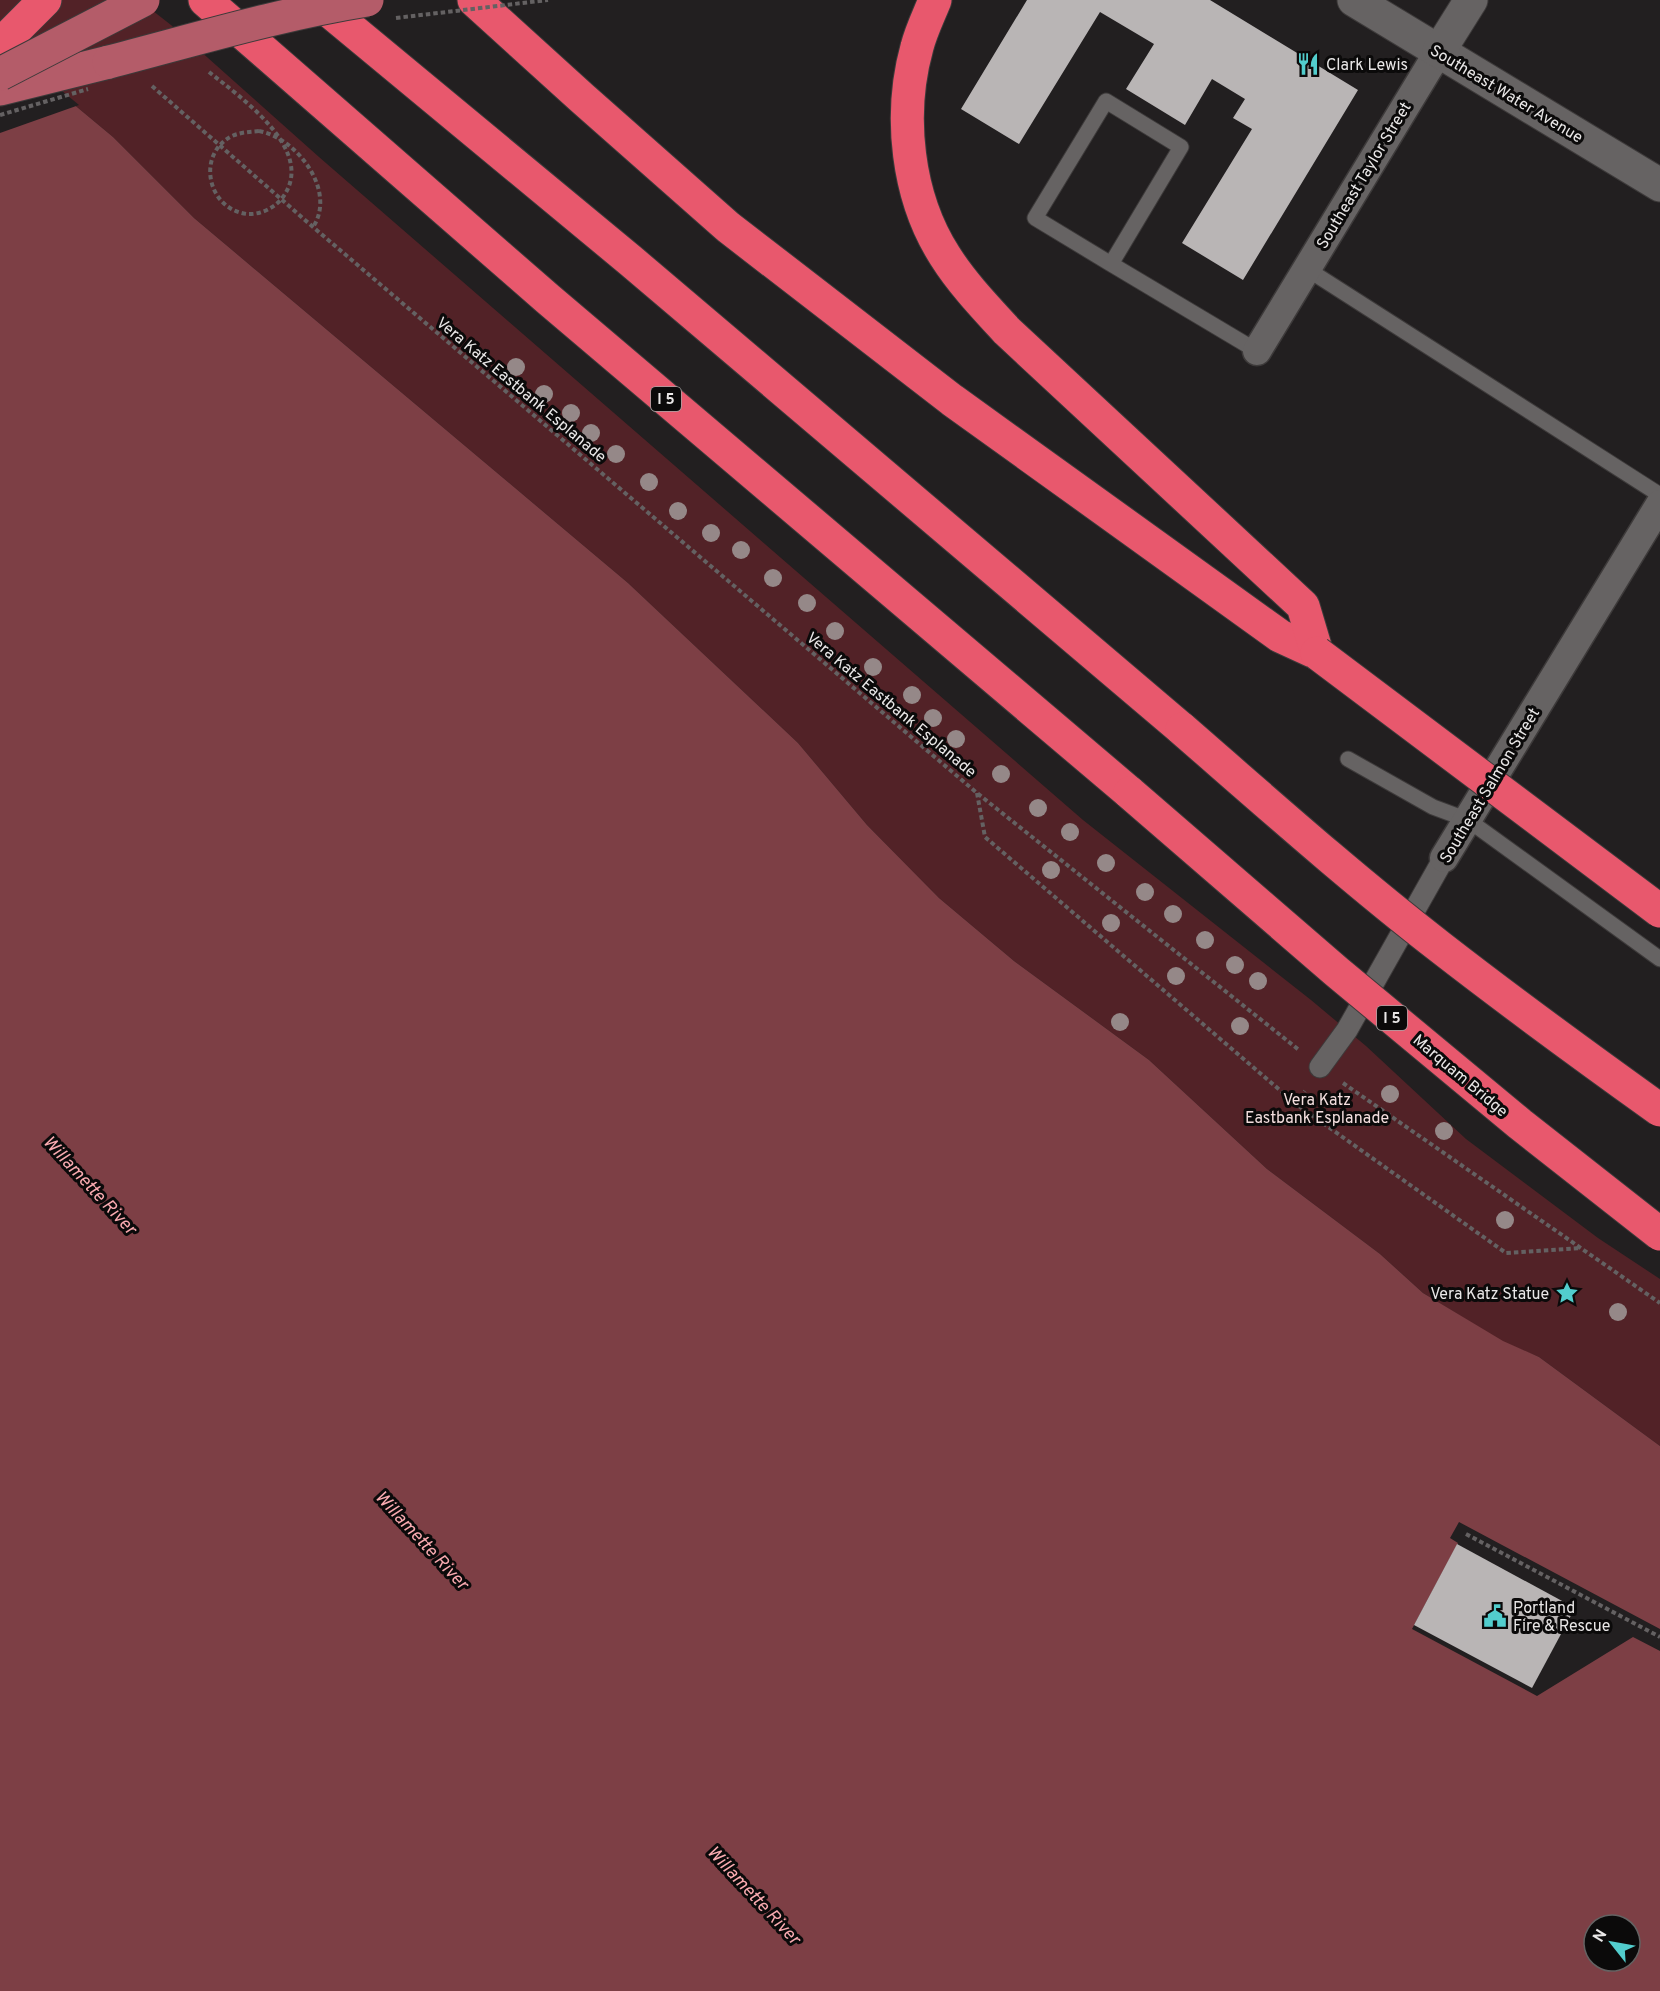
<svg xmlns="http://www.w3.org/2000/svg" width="1660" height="1991" font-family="Overpass,sans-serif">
  <rect width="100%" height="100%" fill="#221f20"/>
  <!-- green -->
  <path fill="#522227" d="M0,0h139l32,25 148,132 764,663 228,180 55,46 100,93 132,99 62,41v167l-121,-89 -36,-15 -80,-49 -43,-39 -113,-85 -118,-109 -135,-99 -75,-63 -72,-73 -69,-82 -170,-160 -434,-365 -81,-81 -113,-94z"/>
  <!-- water -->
  <path fill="#7d3f45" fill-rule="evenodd" d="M0,43l113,94 81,81 434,365 170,160 69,82 72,73 75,63 135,99 118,109 113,85 43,39 80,48 36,16 121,89v545h-1660zM1594,1925h36v36h-36z"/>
  <!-- pier -->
  <g fill="#221f20">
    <path d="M0,40l2,1 77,64 -79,28z"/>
    <path d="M1459,1522l201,107v22l-27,-14 -96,59 -125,-67 46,-86 -8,-5z"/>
  </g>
  <!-- building -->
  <g fill="#b9b5b5">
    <path d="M1027,0h183l148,90 -115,190 -61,-37 70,-114 -19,-11 12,-19 -33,-20 -27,46 -59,-36 28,-45 -54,-32 -81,132 -58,-35z"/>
    <path d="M1457,1544l118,64 -43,80 -118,-63z"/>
  </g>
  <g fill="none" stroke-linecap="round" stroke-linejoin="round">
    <!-- service casing -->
    <g stroke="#3d3a3a" stroke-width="17">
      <g id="service">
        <path d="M1111,264l-76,-46 71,-117 75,46 -70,117 146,87"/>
        <path d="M1307,269l353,226"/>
        <path d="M1348,759l85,48 35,13 192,139"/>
      </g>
    </g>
    <!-- pedestrian casing -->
    <g stroke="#3d3a3a" stroke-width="23">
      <path id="pedestrian" d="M1320,1067l27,-37 97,-172"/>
    </g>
    <!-- minor casing -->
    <g stroke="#3d3a3a" stroke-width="31">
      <g id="minor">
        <path d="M1257,351l182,-300"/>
        <path d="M1444,858l216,-354"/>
      </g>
    </g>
    <!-- tertiary casing -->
    <g stroke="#3d3a3a" stroke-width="35">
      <g id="tertiary">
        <path d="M1354,0l306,185"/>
        <path d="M1439,51l32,-51"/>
      </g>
    </g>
    <!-- primary casing -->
    <g stroke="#3d3a3a" stroke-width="35">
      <path id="primary" d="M0,89l109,-27"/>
    </g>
    <!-- motorway casing -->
    <g stroke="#3d3a3a" stroke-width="35">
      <g id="motorway">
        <path d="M205,0l343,299 582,494"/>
        <path d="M316,0l315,261 551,468"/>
        <path d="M474,0l108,98 146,129 224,173 328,236 37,17"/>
        <path d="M935,0c-6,15 -14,31 -18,47 -19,68 -10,150 28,209 17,27 40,51 62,75l296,275 14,47"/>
        <path d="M0,45l45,-45"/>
      </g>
    </g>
    <!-- path -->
    <g stroke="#646162" stroke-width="4" stroke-dasharray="4.5 3" stroke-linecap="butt">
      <path d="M152,86l161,141 664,566 322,257"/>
      <path d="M259,131c38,7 78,60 54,96"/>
      <path d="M977,793l8,44 311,267 210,149 75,-5"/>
      <path d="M1343,1083l317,220"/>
      <path d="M1296,1104l9,-13"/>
      <path d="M1466,1534l194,103"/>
    </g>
    <!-- service -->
    <use href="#service" stroke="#666363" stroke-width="15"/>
    <!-- pedestrian -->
    <use href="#pedestrian" stroke="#666363" stroke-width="21"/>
    <!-- minor -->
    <use href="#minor" stroke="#666363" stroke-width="28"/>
    <!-- tertiary -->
    <use href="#tertiary" stroke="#666363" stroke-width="33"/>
    <!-- primary -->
    <use href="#primary" stroke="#b45c69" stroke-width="33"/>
    <!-- motorway -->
    <use href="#motorway" stroke="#e8586d" stroke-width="33"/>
    <!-- primary-bridge casing -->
    <g stroke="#3d3a3a" stroke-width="35" stroke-linecap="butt">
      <g id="primary-bridge">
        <path d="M109,62c85,-22 171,-48 258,-62"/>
        <path d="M0,74l143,-74"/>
      </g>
    </g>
    <!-- motorway-bridge casing -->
    <g stroke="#3d3a3a" stroke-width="35" stroke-linecap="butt">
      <g id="motorway-bridge">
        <path d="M1317,653l343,258"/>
        <path d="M1182,729c85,74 169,149 258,218 72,56 146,110 220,163"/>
        <path d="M1130,793l207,179 183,152 140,110"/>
      </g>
    </g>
    <!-- path-bridge -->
    <g stroke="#646162" stroke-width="4" stroke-dasharray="4.5 3" stroke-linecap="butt">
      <path d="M396,18l152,-18"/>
      <path d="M209,72c31,25 108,78 74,125 -8,11 -23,18 -36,17 -40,-5 -51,-60 -15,-78 9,-4 18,-4 27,-5"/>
      <path d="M0,115l88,-26"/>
    </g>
    <!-- primary-bridge -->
    <use href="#primary-bridge" stroke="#b45c69" stroke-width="33"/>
    <!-- motorway-bridge -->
    <use href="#motorway-bridge" stroke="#e8586d" stroke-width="33"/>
  </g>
  <!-- trees -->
  <g fill="#958888">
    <circle cx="516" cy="367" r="9"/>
    <circle cx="544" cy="394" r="9"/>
    <circle cx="571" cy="413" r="9"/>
    <circle cx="591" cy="433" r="9"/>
    <circle cx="616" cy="454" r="9"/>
    <circle cx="649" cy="482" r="9"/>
    <circle cx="678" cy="511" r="9"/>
    <circle cx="711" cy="533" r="9"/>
    <circle cx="741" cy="550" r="9"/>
    <circle cx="773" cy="578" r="9"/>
    <circle cx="807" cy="603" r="9"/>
    <circle cx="835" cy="631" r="9"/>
    <circle cx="873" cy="667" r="9"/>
    <circle cx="912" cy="695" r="9"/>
    <circle cx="933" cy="718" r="9"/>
    <circle cx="956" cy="739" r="9"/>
    <circle cx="1001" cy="774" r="9"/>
    <circle cx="1038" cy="808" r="9"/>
    <circle cx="1070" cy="832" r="9"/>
    <circle cx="1106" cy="863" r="9"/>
    <circle cx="1051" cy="870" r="9"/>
    <circle cx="1145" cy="892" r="9"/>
    <circle cx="1173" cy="914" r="9"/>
    <circle cx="1111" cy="923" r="9"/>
    <circle cx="1205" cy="940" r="9"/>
    <circle cx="1235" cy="965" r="9"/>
    <circle cx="1176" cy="976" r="9"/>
    <circle cx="1258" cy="981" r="9"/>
    <circle cx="1120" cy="1022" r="9"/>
    <circle cx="1240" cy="1026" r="9"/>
    <circle cx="1390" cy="1094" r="9"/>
    <circle cx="1444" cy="1131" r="9"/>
    <circle cx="1505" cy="1220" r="9"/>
    <circle cx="1618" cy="1312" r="9"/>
  </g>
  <!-- icons -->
  <defs>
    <g id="restaurant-bare" transform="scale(1.8)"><path d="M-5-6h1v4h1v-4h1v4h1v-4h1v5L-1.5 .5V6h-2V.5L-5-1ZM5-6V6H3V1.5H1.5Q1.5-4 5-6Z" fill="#52cdcd" stroke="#0b0a0a" stroke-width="2.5" paint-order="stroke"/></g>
    <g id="sight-bare" transform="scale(1.8)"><path d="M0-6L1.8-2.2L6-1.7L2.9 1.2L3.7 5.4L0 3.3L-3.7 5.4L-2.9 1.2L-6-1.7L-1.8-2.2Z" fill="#52cdcd" stroke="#0b0a0a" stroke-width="2.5" paint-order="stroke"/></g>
    <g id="civic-bare" transform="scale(1.8)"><path d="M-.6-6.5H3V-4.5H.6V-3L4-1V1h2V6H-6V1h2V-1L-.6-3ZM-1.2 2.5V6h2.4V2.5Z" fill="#52cdcd" stroke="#0b0a0a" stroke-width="2.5" paint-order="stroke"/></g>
  </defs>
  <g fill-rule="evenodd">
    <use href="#restaurant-bare" x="1308" y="64"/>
    <use href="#sight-bare" x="1567" y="1293"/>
    <use href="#civic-bare" x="1495" y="1616"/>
  </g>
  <g text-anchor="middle" stroke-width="6" stroke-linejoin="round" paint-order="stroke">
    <!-- shield labels -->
    <g fill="#0b0a0a" stroke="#a6a5a5" stroke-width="1.5">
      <rect x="651" y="387" width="30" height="24" rx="4.5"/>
      <rect x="1377" y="1006" width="30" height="24" rx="4.5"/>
    </g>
    <g font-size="15" font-weight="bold" fill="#e9e7e7">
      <text x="666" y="404">I 5</text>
      <text x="1392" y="1023">I 5</text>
    </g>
    <!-- poi labels -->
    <g font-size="16" fill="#e9e7e7" stroke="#0b0a0a" text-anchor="start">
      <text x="1326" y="70">Clark Lewis</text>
      <text x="1549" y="1299" text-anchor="end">Vera Katz Statue</text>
      <text x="1513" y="1613">Portland<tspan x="1513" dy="18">Fire &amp; Rescue</tspan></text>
    </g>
    <!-- street labels -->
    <g font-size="16" fill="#e9e7e7" stroke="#0b0a0a">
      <text transform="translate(1507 93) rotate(31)" y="6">Southeast Water Avenue</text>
      <text transform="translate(1363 175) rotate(-59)" y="6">Southeast Taylor Street</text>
      <text transform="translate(522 389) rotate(40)" y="6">Vera Katz Eastbank Esplanade</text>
      <text transform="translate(892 704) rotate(40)" y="6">Vera Katz Eastbank Esplanade</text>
      <text transform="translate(1489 785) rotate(-59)" y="6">Southeast Salmon Street</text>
      <text transform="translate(1461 1075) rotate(40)" y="6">Marquam Bridge</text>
    </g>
    <!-- park labels -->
    <g font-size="16" fill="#f3dede" stroke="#0b0a0a">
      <text x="1317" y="1105">Vera Katz<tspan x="1317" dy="18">Eastbank Esplanade</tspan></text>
    </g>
    <!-- water labels -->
    <g font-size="18" font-style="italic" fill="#f9aab0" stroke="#0b0a0a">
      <text transform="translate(90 1185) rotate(47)" y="6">Willamette River</text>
      <text transform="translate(422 1540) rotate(47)" y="6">Willamette River</text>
      <text transform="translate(754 1895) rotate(47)" y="6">Willamette River</text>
    </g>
  </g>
  <!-- north arrow -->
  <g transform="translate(1612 1943) rotate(301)"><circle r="28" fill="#0b0a0a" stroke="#646262" stroke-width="1.5"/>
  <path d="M0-4.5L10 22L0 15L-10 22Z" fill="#52cdcd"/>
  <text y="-9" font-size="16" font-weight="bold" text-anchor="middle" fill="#e9e7e7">N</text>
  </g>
</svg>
